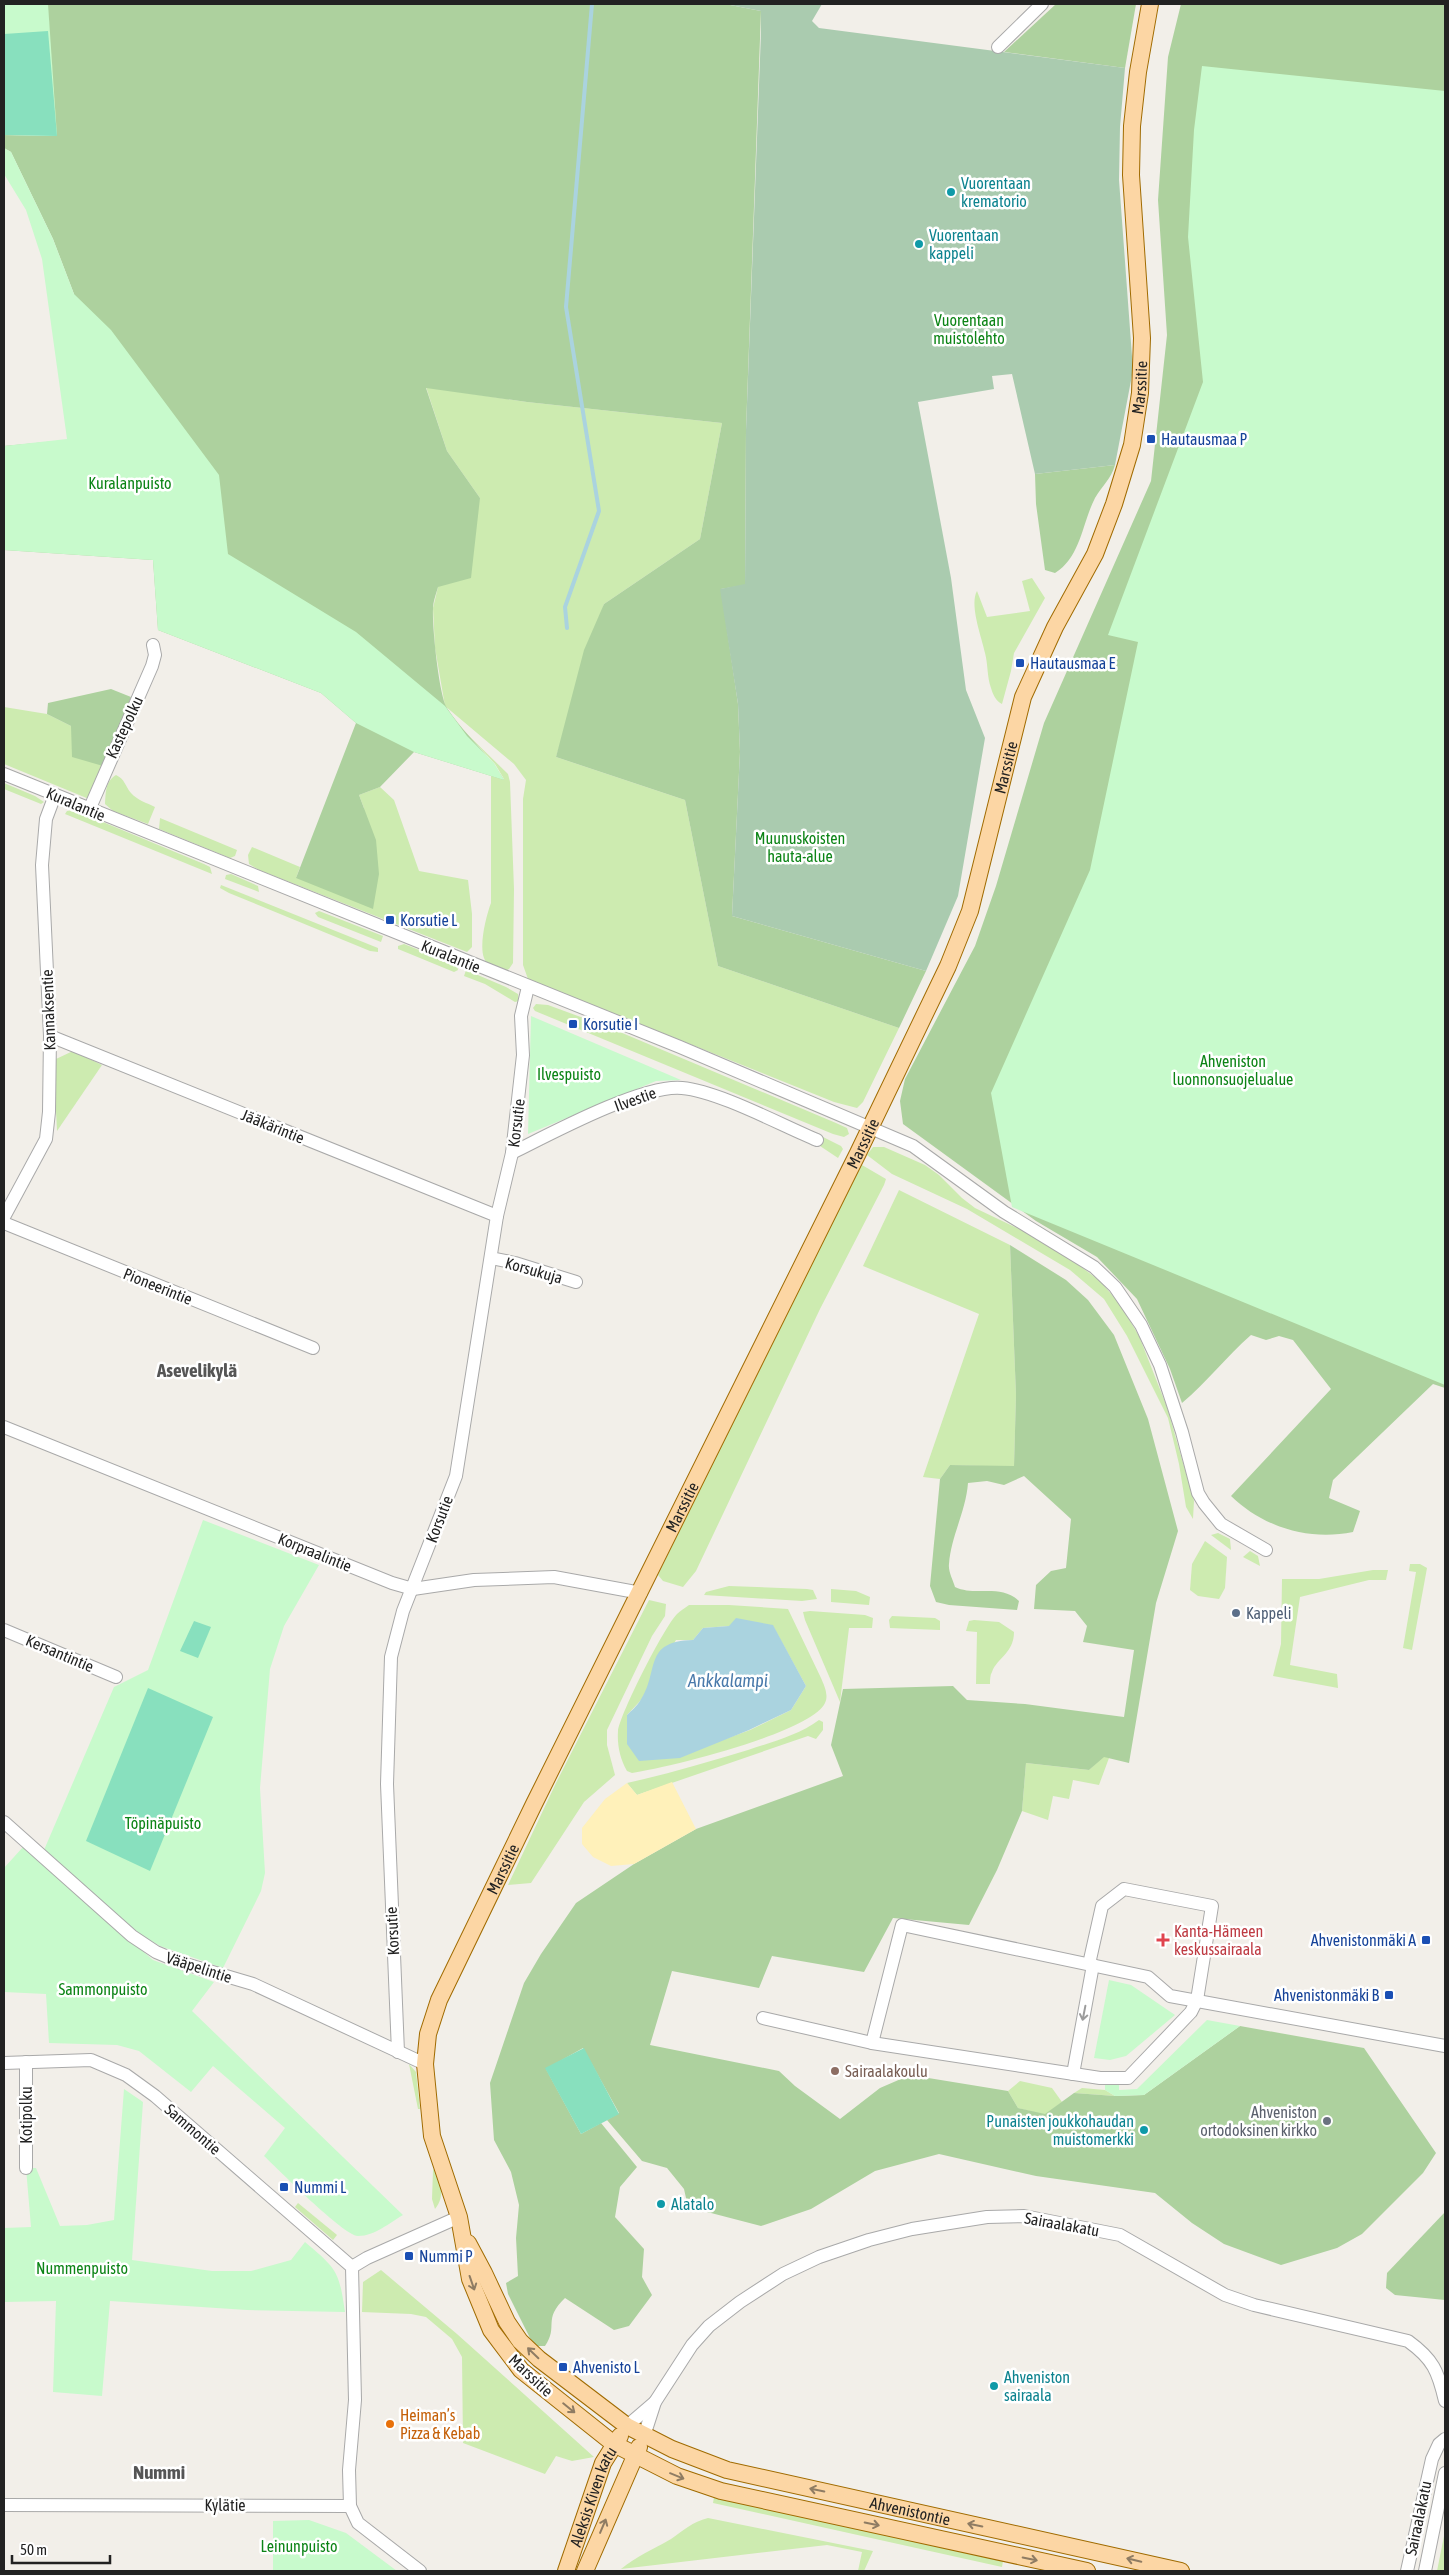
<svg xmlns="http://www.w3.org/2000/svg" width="1449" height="2575" font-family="'Asap Condensed',sans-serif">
  <rect width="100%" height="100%" fill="#f2efe9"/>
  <!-- grass -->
  <g fill="#cdebb0" fill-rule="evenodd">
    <path d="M426,387l101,15 195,21 -22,116 -96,65 -48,153 129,43 33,166 181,62 -36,74 -6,6 -23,-6 -306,-123 -5,-14v-166l3,-19 -12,-16 -69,-58 -10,-58 -2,-40 5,-21 42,-89 -33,-47z"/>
    <path d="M1032,578l13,20 -31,55 -3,18 -9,33c-6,-3 -9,-9 -11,-16 -4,-11 -3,-24 -6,-35 -3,-15 -16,-48 -8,-62l10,26 43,-6 -8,-30z"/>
    <path d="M4,707l43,7 24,12 32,40 -14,33 -85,-35z"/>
    <path d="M463,730l45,44 2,8 4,107 -1,74 -4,6 -6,3c-7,-3 -16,-5 -19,-14 -5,-13 2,-42 7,-55v-128l13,4 -9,-15z"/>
    <path d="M116,775c9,4 9,11 15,18 6,7 16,10 24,14l-7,17 -35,-13 -8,-7c1,-12 0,-22 11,-29z"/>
    <path d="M4,783l31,13 9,6 -3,2 -37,-15z"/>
    <path d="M380,787l14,13 25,71 49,9 4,34v33l-5,5 -208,-82 -10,-6 -1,-9 4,-8 48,20 -4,11 68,-70 -5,-13z"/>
    <path d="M74,810l130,54 6,3 2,7 -147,-60 2,-3z"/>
    <path d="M160,818l77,32 -2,6 -5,2 -71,-29z"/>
    <path d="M231,874l27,12 1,6 -34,-13 1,-4z"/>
    <path d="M221,885l157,63v4l-8,-1 -141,-58 -9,-5z"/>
    <path d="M319,911l64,25 -2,6 -63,-25 -3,-4z"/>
    <path d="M404,944l48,19 5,3 1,4 -4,2 -56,-23v-3z"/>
    <path d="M466,970l40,17 12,7 1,7 -4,1 -30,-18 -21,-8z"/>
    <path d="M536,1004l12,1 60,22 228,96 11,5 2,6 -5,3 -11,-3 -298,-123 -2,-3z"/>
    <path d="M73,1051l29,14 -45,66 -3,-60 2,-12z"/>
    <path d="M821,1136l20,10 2,3 -5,9 -21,-14z"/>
    <path d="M873,1147h11l41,18 14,10 23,23 13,10 61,29 32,20 32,24 20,23 19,32 28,71 27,94 -1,18 -7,-12 -7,-43 -11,-46 -41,-82 -23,-37 -34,-29 -103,-61 -75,-35 -25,-19z"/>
    <path d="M862,1165l24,14 -2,6 -64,124 -124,262 -13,16 -20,-6 -5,-6 73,-152 17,-29 52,-109z"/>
    <path d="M899,1190l111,55 6,150 -2,72 -64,-2 -10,14 -17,-2 56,-163 -116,-48z"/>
    <path d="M1218,1533l12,6 1,11 -20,-15z"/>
    <path d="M1205,1541l22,16 -2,31 -6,11 -21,-3 -8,-6 2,-26z"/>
    <path d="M1250,1551l8,5 2,10 -17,-9z"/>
    <path d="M1410,1564h10l7,4 -15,82 -9,-2 13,-76 -7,-1z"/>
    <path d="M1373,1570h15l-2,10h-17l-69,17 -10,68 47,9 1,14 -65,-12 8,-32 1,-65h37z"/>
    <path d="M729,1586l78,3 6,1 4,9 -15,2 -98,-6 2,-3z"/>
    <path d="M831,1589l25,2 14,6 -1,8 -38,-3z"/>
    <path d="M649,1600l17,4 -1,12 -13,20 -45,94v15l8,30 -31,27 -53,81 -23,2 48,-102z"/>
    <path d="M689,1605h40l59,4 33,69c3,7 8,17 4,25 -14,30 -159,65 -193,70l-5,-2c-7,-12 -10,-26 -9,-40 2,-17 46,-104 59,-117 3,-3 8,-6 12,-9zM729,1626h44l33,60 -15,24 -41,20 -33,12 -90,-27 14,-15 35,-60h17l10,-12z"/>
    <path d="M810,1611l55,4 8,3 -1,10h-23l-9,74 -35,-82 -2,-8z"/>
    <path d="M892,1616l43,2 5,3v9l-50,-2 -1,-8z"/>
    <path d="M974,1620l25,2 15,10c0,21 -17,26 -22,40 -2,3 -2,8 -2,12h-14l1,-52 -11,-1 3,-10z"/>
    <path d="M819,1720l4,2v8l-7,9 -8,-3 -171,59 -10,-12c41,-9 81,-21 121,-33 24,-8 51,-15 71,-30z"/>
    <path d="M1104,1756l5,2 -10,27 -26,-5 -4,19 -16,-3 -5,24 -26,-9 4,-48 63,7z"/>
    <path d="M409,2064l7,8 4,37h-2z"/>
    <path d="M1020,2081l32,7 10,14 -17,13 -27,-7 -10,-17z"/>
    <path d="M1082,2088l23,2 10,6 -41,-3z"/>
    <path d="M436,2167c4,15 10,29 -1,42l-3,-10 1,-29z"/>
    <path d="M298,2203l39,32 -4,5 -38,-33z"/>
    <path d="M381,2270l76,64 137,123 -22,4 -16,-5 -11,18 -82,-31 -1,-86 -10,-18 -26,-22 -15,-3 -49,-2 1,-30z"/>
    <path d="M714,2497l289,64 -1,6 -289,-64z"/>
    <path d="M708,2518l165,33 -9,20h-6l4,-19 -35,-7 -206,24c16,-13 33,-20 50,-30 13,-9 21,-17 37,-21z"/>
    <path d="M1445,2531v40h-8z"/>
  </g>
  <!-- forest -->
  <g fill="#add19e">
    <path d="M33,4h692l36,7 -15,419 -1,155 -24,4 17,115 2,48 -8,164 194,55 -27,57 -181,-62 -33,-166 -129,-43 28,-107 20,-46 96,-65 22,-116 -195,-21 -101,-14 21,63 33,47 -9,80 -33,9c-2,7 -5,15 -5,22 -1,17 6,87 14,99 17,26 41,45 57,72l-90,-28 -34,35 -21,8 17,45 3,34 -6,35 -77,-31 60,-155 -35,-30 -163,-63 -5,-70 -149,-10v-104l63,-6 7,-146 -21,-55 -42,-87 -7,-4v-13l52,1 -8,-118z"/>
    <path d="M1056,4h80l-11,64 -121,-16z"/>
    <path d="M1181,4h264v1384l-12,-4 -100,96 -4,18 31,13 -7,21c-45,9 -90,-5 -122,-36l100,-107 -38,-49 -14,-4 -13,4 -15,-5c-24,21 -44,47 -69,68l-12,-34 -33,-70 -40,-42 -61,-36 -133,-97 -3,-23 5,-22 70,-133 21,-60 48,-163 107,-242 16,-146 -9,-135 10,-143z"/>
    <path d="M1115,465c-4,14 -13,21 -20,33 -13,25 -14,59 -40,75l-10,-3 -9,-66 -1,-30z"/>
    <path d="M111,689l20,8 -28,69 -31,-9 -1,-31 -24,-12 1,-11z"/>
    <path d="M1010,1245l56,35 22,20 26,35 34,84 30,112 -22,72 -27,160 -25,-6 -15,13 -63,-7 -4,48 -25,59 -28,55 -76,-7 -29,54 -92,-16 -13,32 -87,-17 -22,74 129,26 16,15 45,33 40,-31 30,-13 98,16 10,17 27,6 29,-21 41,3 29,-1 96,-69 124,22 72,105 -13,20 -61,61 -25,14 -56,17 -57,-21 -32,-21 -37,-30 -119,-17 -97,-22 -64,17 -64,38 -50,17 -73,-19 -4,-18 -17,-21 -25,-7 -35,-41 12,-7 -36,-65 -37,21 35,65 20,-11 36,44 -17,20 -5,30 29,32 -2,28 10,18 -23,31 -15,4 -49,-32c-23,22 -6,28 -20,48h-11l-26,-52 -2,-11 12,-7 -2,-38 3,-33 -8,-33 -17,-32 -4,-57 34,-100 17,-29 35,-51 58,-39 62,-35 147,-53 -12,-31 12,-56 110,-3 14,14 58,4 99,13 10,-67 -51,-8 4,-16 -12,-15 -41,-2 2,-24 15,-14 15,-3 5,-49 -47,-43 -20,9 -17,-4 -19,2c-2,28 -17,53 -19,81 -1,7 4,16 6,23 21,10 45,-4 64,14l-2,9 -68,-5 -13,-3 -6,-16 10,-107 10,-14 64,1 2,-71z"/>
    <path d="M1445,2212v88l-50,-5 -9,-7 1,-15z"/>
  </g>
  <!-- sand -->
  <path fill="#fff1ba" d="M672,1782l24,47 -62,35 -23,2 -18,-9 -11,-13v-16l23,-29 22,-16 10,12z"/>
  <!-- cemetery -->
  <path fill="#aacbaf" d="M725,4h97l-10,17 7,7 306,40 -5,59 -1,53 14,190 -18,95 -80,9 -23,-100 -20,2 2,13 -76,13 33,176 15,112 19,48 -27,158 -32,75 -194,-55 8,-164 -2,-48 -18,-115 25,-5 1,-154 15,-398v-21z"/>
  <!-- park -->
  <g fill="#c8facc">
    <path d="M4,4h44l9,132 -53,-1z"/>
    <path d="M1202,66l243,25v1294l-433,-178 -21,-114 99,-223 48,-228 -30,-7 95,-253 -15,-145 6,-107z"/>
    <path d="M4,148l7,4 42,87 21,55 37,36 108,145 9,79 128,78 89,74 22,30 27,27 10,17 -90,-28 -58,-29 -35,-30 -163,-63 -5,-70 -149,-10v-104l63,-7 -25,-180 -16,-49 -22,-36z"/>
    <path d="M531,1016l150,64 -25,1 -128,53z"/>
    <path d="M203,1520l116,45 -35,61 -14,43 -10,119 5,85 -4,18 -38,77 -63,-22 -27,-16 -89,-80 70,-163 34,-17z"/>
    <path d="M23,1847l130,113 61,22 -22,29 211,204c-14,8 -28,21 -45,21 -14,0 -80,-67 -94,-80l21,-28 -72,-62 -22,26 -52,-41 -22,-6 -68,-2 -3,-49 -42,-2v-124z"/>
    <path d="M1109,1980l22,5 44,30 -49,41 -16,4 -16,-2z"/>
    <path d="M1207,2020l33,6 -96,69 -29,1 -10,-6v-8h14v8l18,-1z"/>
    <path d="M124,2089l19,13 -11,158 80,11h39l40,-11 14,-18c32,27 34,29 40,70l-98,-2 -137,-9 -8,95 -49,-4 3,-91 -52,1v-74l27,-1 -5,-59h10l24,58 27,-1 27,-5z"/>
    <path d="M309,2520l37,13 51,38h-124v-50z"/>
  </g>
  <!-- pitch -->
  <g fill="#88e0be">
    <path d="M48,31l9,105 -53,-1v-101z"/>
    <path d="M194,1621l17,6 -13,31 -18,-7z"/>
    <path d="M148,1688l65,29 -63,154 -64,-30z"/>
    <path d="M584,2048l35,66 -38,20 -36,-66z"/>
  </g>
  <!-- water -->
  <path fill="#aad3df" d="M736,1618l37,7 33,61 -15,24 -42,20 -69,28 -41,3 -12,-17v-29c4,-4 10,-9 13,-14 20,-29 2,-60 53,-61l10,-12 26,-2z"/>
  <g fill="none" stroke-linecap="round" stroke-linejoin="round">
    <!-- stream -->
    <path stroke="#aad3df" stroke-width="4" d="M567,628l-2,-21 34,-96 -33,-204 26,-303"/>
    <!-- minor casing -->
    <g stroke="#a9a9a9" stroke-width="14">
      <g id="minor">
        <path d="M998,47l44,-43"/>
        <path d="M4,774l676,273 233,99 91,66 90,55 21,20 26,38 19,40 22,67 16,61 6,10 17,21 45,26"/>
        <path d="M89,810l63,-144 3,-11 -2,-10"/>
        <path d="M50,1036l447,180"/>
        <path d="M512,1153c38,-19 131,-69 170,-65 36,3 99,37 135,52"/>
        <path d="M4,1217l42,-78 3,-27 1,-76 -8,-171 4,-46 9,-24"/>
        <path d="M4,1223l309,125"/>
        <path d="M491,1258l24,5 61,19"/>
        <path d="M4,1427l388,156 21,6 61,-9 80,-3 87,16"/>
        <path d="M4,1630l112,47"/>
        <path d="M4,1822l128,114 24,16 26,11 71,21 172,80"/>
        <path d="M763,2018l109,25 228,35h28l63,-66 6,-12 15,-94 -88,-17 -22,17 -13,58"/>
        <path d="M872,2043l30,-118 246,52 22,19 275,50"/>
        <path d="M398,2052l-11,-268 4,-127 12,-46 53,-135 41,-260 15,-63 11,-98 -2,-39 7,-29"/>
        <path d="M26,2062v106"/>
        <path d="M4,2063l87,-3 35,15 29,21 197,171 3,133 -6,70 1,36 8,17 62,48"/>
        <path d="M1073,2074l20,-109"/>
        <path d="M352,2267l15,-9 92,-41"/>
        <path d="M627,2426l28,-24"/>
        <path d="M644,2436l11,-34 37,-57 17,-19 31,-24 43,-28 36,-17 50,-17 43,-11 75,-12 37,-1 96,19 105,60 29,10 154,36c25,18 30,30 37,60"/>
        <path d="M4,2505l346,1"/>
        <path d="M1407,2571l25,-112 7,-15 6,-5"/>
        <path d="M1425,2571l20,-98"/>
      </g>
    </g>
    <!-- major casing -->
    <g stroke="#a06b00" stroke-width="18">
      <g id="major">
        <path id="s1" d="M468,2243l16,30 23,49 13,19 19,18 88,67 45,23 55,21 454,101"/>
        <path id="s2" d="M566,2571l37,-108 17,-27"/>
        <path d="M585,2571l54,-124"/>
        <path id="s3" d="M1087,2571l-366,-80 -44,-15 -63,-32 -93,-74 -30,-40 -21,-51 -11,-62 -27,-81 -7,-72 3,-30 11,-34 95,-196 324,-651 90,-187 22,-55 53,-214 32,-70 40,-73 19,-50 18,-59 8,-52 2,-55 -11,-163 1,-49 6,-54 12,-68"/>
      </g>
    </g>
    <!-- minor -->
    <use href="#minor" stroke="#fff" stroke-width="12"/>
    <!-- major -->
    <use href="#major" stroke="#fcd6a4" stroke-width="16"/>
  </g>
  <!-- one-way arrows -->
  <defs><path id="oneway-shaft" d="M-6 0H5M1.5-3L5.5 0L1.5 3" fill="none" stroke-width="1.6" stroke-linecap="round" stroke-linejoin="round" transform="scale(1.25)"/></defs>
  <use stroke="#9c9c9c" href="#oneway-shaft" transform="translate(1084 2013) rotate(101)"/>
  <g stroke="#8f7c63">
    <use href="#oneway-shaft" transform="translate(472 2283) rotate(71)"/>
    <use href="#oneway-shaft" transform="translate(533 2353) rotate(-136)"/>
    <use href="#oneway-shaft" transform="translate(569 2408) rotate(39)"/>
    <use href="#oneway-shaft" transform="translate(677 2476) rotate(22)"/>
    <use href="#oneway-shaft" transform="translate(817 2490) rotate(-168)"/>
    <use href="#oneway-shaft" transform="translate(872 2524) rotate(12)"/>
    <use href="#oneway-shaft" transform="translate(975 2525) rotate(-168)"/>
    <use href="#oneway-shaft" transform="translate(603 2526) rotate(-67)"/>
    <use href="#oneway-shaft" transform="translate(1030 2559) rotate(12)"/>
    <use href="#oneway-shaft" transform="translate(1134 2560) rotate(-167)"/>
  </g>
  <!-- markers -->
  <g fill="#0f9aa8" stroke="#fff" stroke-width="2">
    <circle cx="951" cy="192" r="5"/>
    <circle cx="919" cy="244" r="5"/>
    <circle cx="1144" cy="2130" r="5"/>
    <circle cx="661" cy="2204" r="5"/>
    <circle cx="994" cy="2386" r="5"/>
  </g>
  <g fill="#1a4fb4" stroke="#fff" stroke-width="2">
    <rect x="1146" y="434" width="10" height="10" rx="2.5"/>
    <rect x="1015" y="658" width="10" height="10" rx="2.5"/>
    <rect x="385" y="915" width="10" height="10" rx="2.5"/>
    <rect x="568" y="1019" width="10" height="10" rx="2.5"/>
    <rect x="1421" y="1935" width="10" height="10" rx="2.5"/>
    <rect x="1384" y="1990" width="10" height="10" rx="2.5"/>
    <rect x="279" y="2182" width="10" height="10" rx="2.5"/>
    <rect x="404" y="2251" width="10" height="10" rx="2.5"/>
    <rect x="558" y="2362" width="10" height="10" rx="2.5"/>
  </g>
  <circle fill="#5c6f8a" stroke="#fff" stroke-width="2" cx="1236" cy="1613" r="5"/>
  <path fill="#e0444e" stroke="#fff" stroke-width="2" d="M1160.5 1932.5h5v5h5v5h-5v5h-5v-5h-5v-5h5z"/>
  <circle fill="#8d6e63" stroke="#fff" stroke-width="2" cx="835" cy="2071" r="5"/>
  <circle fill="#6b7280" stroke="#fff" stroke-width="2" cx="1327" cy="2121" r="5"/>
  <circle fill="#e8710a" stroke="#fff" stroke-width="2" cx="390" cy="2424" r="5"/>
  <g text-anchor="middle" stroke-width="5" stroke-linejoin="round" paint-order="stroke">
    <!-- culture labels -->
    <g font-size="16" fill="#0d838f" stroke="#fff" text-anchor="start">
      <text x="961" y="189">Vuorentaan<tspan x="961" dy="18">krematorio</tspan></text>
      <text x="929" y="241">Vuorentaan<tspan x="929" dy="18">kappeli</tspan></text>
      <text x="1134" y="2127" text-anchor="end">Punaisten joukkohaudan<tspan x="1134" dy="18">muistomerkki</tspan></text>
      <text x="671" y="2210">Alatalo</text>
      <text x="1004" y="2383">Ahveniston<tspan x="1004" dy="18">sairaala</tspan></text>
    </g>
    <!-- park labels -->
    <g font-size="16" fill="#0c8416" stroke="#fff">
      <text x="969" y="326">Vuorentaan<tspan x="969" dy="18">muistolehto</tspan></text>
      <text x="130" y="489">Kuralanpuisto</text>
      <text x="800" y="844">Muunuskoisten<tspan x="800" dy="18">hauta-alue</tspan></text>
      <text x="1233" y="1067">Ahveniston<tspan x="1233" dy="18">luonnonsuojelualue</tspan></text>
      <text x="569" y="1080">Ilvespuisto</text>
      <text x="163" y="1829">Töpinäpuisto</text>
      <text x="103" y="1995">Sammonpuisto</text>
      <text x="82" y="2274">Nummenpuisto</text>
      <text x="299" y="2552">Leinunpuisto</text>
    </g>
    <!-- street labels -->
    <g font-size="16" fill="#222" stroke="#fff">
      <text dy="6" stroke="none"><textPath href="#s3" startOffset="2768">Marssitie</textPath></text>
      <text transform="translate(124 727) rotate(-65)" y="6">Kastepolku</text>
      <text dy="6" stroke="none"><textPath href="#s3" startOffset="2362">Marssitie</textPath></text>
      <text transform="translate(76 804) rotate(23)" y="6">Kuralantie</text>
      <text transform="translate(451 956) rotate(22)" y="6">Kuralantie</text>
      <text transform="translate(48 1010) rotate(-92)" y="6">Kannaksentie</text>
      <text transform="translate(635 1099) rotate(-20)" y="6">Ilvestie</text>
      <text transform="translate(516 1123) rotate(-83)" y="6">Korsutie</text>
      <text transform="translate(273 1126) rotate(22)" y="6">Jääkärintie</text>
      <text dy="6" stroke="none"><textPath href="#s3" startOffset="1958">Marssitie</textPath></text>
      <text transform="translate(534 1270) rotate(16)" y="6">Korsukuja</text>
      <text transform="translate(158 1286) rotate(22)" y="6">Pioneerintie</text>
      <text dy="6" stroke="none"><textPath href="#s3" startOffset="1552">Marssitie</textPath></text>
      <text transform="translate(439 1519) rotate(-69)" y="6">Korsutie</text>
      <text transform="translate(315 1552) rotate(22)" y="6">Korpraalintie</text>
      <text transform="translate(60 1653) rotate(23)" y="6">Kersantintie</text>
      <text dy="6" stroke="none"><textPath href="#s3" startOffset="1148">Marssitie</textPath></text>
      <text transform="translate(392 1931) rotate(-93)" y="6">Korsutie</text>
      <text transform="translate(199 1967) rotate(18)" y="6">Vääpelintie</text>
      <text transform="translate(26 2115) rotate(-90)" y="6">Kotipolku</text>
      <text transform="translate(193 2129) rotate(41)" y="6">Sammontie</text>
      <text transform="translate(1062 2224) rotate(10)" y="6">Sairaalakatu</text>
      <text transform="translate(531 2375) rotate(43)" y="6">Marssitie</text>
      <text dy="6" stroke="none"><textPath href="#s2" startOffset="79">Aleksis Kiven katu</textPath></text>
      <text x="225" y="2511">Kylätie</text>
      <text dy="6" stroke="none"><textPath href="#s1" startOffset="545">Ahvenistontie</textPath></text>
      <text transform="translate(1418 2518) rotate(-78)" y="6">Sairaalakatu</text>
    </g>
    <!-- transit labels -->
    <g font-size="16" fill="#164399" stroke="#fff" text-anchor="start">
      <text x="1161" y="445">Hautausmaa P</text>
      <text x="1030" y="669">Hautausmaa E</text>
      <text x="400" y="926">Korsutie L</text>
      <text x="583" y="1030">Korsutie I</text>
      <text x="1416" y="1946" text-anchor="end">Ahvenistonmäki A</text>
      <text x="1379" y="2001" text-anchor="end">Ahvenistonmäki B</text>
      <text x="294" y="2193">Nummi L</text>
      <text x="419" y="2262">Nummi P</text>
      <text x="573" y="2373">Ahvenisto L</text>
    </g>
    <!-- service labels -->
    <g font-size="16" fill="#4e5e75" stroke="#fff" text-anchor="start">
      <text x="1246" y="1619">Kappeli</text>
    </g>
    <!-- health labels -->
    <g font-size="16" fill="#be3a42" stroke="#fff" text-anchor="start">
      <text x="1174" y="1937">Kanta-Hämeen<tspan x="1174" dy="18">keskussairaala</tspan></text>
    </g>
    <!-- education labels -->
    <g font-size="16" fill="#785e54" stroke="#fff" text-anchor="start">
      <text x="845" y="2077">Sairaalakoulu</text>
    </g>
    <!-- worship labels -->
    <g font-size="16" fill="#5b616d" stroke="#fff" text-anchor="end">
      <text x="1317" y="2118">Ahveniston<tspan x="1317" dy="18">ortodoksinen kirkko</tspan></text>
    </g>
    <!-- food labels -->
    <g font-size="16" fill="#c56008" stroke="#fff" text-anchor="start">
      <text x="400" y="2421">Heiman’s<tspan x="400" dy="18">Pizza &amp; Kebab</tspan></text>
    </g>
    <!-- water labels -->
    <g font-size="18" font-style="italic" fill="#4a7aab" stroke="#fff">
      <text x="728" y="1687">Ankkalampi</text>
    </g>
    <!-- quarter labels -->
    <g font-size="19" font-weight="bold" fill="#555" stroke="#fff">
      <text x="197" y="1377">Asevelikylä</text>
      <text x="159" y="2479">Nummi</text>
    </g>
  </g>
  <!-- border -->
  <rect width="1449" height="2575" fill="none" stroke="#222222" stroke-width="10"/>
  <!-- scale -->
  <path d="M12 2555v8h98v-8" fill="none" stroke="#222222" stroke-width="2.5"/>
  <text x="20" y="2555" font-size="15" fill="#222222" stroke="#ffffff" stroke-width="4" paint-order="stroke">50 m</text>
</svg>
